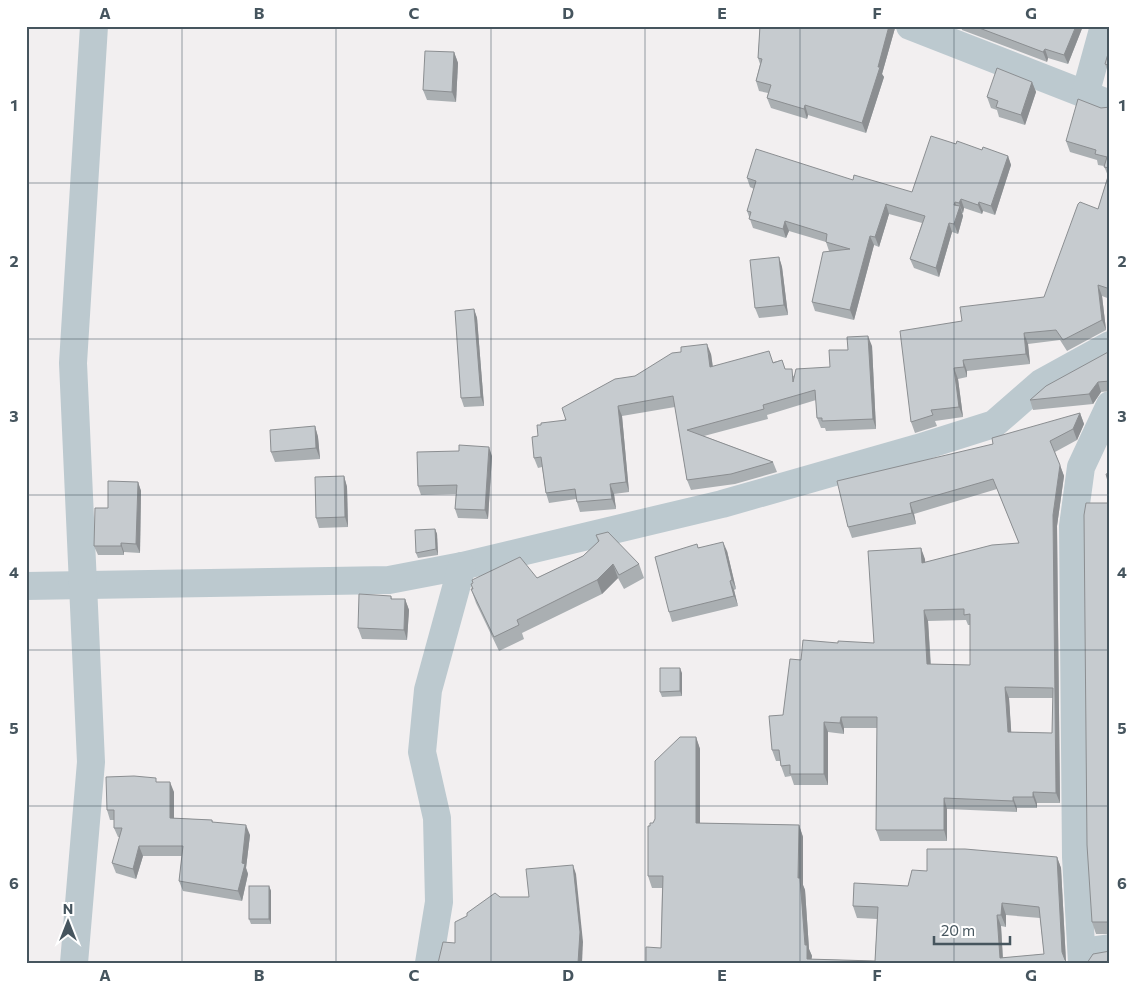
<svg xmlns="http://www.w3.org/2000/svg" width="1136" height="989" font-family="Commissioner,sans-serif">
  <rect width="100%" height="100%" fill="#f2eff0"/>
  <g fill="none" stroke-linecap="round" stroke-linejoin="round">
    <!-- minor -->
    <g stroke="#bcc9cf" stroke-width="28">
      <path d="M910,26l200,78"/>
      <path d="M1085,95l19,-69"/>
      <path d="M26,586l363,-6 73,-14 260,-62 196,-56 76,-24 47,-41 69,-38"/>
      <path d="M1082,952l28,-4"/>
      <path d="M74,963l17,-201 -18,-399 21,-337"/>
      <path d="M429,963l10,-61 -2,-84 -15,-66 6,-62 34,-124"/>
      <path d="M1082,963l-6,-106 -3,-331 8,-59 29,-62"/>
    </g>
  </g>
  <!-- wall -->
  <g fill="#aaafb2" fill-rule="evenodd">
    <path d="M760,26h134l1,2 -13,46 2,3 -18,56 -58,-18 -1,4 -36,-11 -4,-10 1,-5 -9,-2 -3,-10 4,-17 -2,-6z"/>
    <path d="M961,26h122l-15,38 -20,-6 -1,4 -85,-32z"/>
    <path d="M1110,47v25h-2l-3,-8z"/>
    <path d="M454,52l4,11 -2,39 -29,-2 -4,-10z"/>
    <path d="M1032,82l4,10 -11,33 -26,-8 -2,-7 -6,-2 -4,-11z"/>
    <path d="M1110,107v192l-8,-3 4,34 -39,21 -7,-11 -32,4 2,20 -63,7v6l-9,2 5,38 -28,4 2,5 -22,7 -4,-11 51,-101 82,-24 54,-88 10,-33 -4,-10 -6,-1 -1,-5 -27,-8 -4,-11 35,-33z"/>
    <path d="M956,144l52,12 3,9 -16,50 -12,-4 -1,3 -18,-6 -1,5h-1l1,3 -5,18 -6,-2 -13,45 -25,-9 -4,-9 12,-36 -33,-9 -10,33 -5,-2 -20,75 -39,-9 -3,-9 17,-51 -3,-9 -37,-11 -3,7 -33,-10 -6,-17 7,-22 -4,-2 -3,-9 106,2 59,12z"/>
    <path d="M779,257l3,10 6,48 -29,3 -4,-10z"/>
    <path d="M474,309l3,9 7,88 -20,1 -3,-9z"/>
    <path d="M872,346l4,83 -50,2 -1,-3h-4l-4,-10 -1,-18 -49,15 1,4 -64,17 69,26 4,10 -42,12 -44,6 -4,-10 -12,-73 -53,9 7,76 -15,2 2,15 -36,3 -4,-13 -27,4 -3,-10 -4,-26 -4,1 -4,-10 4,-22 97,-60 76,-22 2,13 60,-5 9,-2 3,9 10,8 35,-10 18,-17z"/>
    <path d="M1110,351v40l-9,1 -8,12 -60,6 -3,-10z"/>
    <path d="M1080,413l4,11 -7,16 -22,12 9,24 -7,50 3,277h-23v5h-20v4l-70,-3v32h-67l-4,-11 1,-102h-33v6l-16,-2v53h-34l-3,-9 -6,1 -4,-11 -1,-5h-4l-4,-11 29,-90 37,-17h36l47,-95 4,14 94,-19 -22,-54 -83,25 2,10 -64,14 -4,-11 145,-83zM966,620l2,5h2v40l-39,-1 -3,-43zM1009,698h44l-1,35 -41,-1z"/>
    <path d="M315,426l3,11 2,22 -45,3 -4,-10z"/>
    <path d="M492,456l-4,63 -30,-1 -3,-9 1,-15 -35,1 -3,-9z"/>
    <path d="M344,476l3,11 1,40 -29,1 -3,-10z"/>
    <path d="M138,482l3,9 -1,62 -16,-1v3h-26l-4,-9 14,-38z"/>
    <path d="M1110,503v431h-14l-4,-12z"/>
    <path d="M435,529l2,5 1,21 -20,3 -2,-5z"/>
    <path d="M596,535l43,29 5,14 -20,11 -6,-11 -16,16 -80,39 2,6 -25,12 -23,-48 -5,-14h1l-1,-5 66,-6 46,-22 15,-14z"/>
    <path d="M699,547l28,4 9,38 -2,1 4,16 -66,16 -3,-10z"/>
    <path d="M391,596l1,3h13l4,11 -2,30 -45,-1 -4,-11z"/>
    <path d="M682,673v23l-20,1 -2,-5z"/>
    <path d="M696,737l4,12v74l99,2 4,12v48l2,5 4,59 3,7 -1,3 64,2 2,-42 -20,-1 -4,-12 55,-20 19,-15 130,-14 4,11 5,93 -420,2 15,-15 1,-60h-10l-4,-12 2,-50 3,-3zM1006,915l34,3 4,36 -41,4 -2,-32 5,1z"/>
    <path d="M158,782l16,10v26l38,2 1,2 37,13 -4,33 2,6 -6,27 -59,-10 -4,-10 3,-25h-39l-7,23 -20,-6 -4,-10 8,-26h-2l-4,-9v-8h-4l-3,-10z"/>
    <path d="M269,886l2,5v33h-20l-2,-5z"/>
  </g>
  <!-- shaded-wall -->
  <g fill="#8b8e91">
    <path d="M889,26h5l1,2 -13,46 2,3 -18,56 -4,-10z"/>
    <path d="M1076,26h7l-15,38 -4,-9z"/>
    <path d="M1045,49l3,9 -1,4 -4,-10z"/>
    <path d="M454,52l4,11 -2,39 -4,-10z"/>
    <path d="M1032,82l4,10 -11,33 -4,-10z"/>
    <path d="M805,105l3,10 -1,4 -3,-10z"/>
    <path d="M1008,156l3,9 -16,50 -4,-9z"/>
    <path d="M961,199l3,9 -1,5 -4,-10z"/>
    <path d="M955,202l3,9 2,-5 3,10 -5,18 -4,-10v-19z"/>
    <path d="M979,202l4,9 -1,3 -4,-9z"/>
    <path d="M886,204l3,10 -10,33 -4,-10z"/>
    <path d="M785,221l4,10 -3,7 -3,-9z"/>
    <path d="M949,223l3,9 -13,45 -3,-9z"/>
    <path d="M870,236l4,9 -20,75 -4,-10z"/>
    <path d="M779,257l3,10 6,48 -4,-10z"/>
    <path d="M1098,285l4,11 4,34 -4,-10z"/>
    <path d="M474,309l3,9 7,88 -3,-9z"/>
    <path d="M1024,333l4,11 2,20 -4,-10z"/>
    <path d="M868,336l4,10 4,83 -3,-10z"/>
    <path d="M707,344l4,10 3,23 -4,-10z"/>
    <path d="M963,360l4,11v6l-3,-10z"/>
    <path d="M954,368l4,11 5,38 -4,-10z"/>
    <path d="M1098,382l3,10 -8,12 -4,-10z"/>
    <path d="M618,406l4,10 7,76 -3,-10z"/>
    <path d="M1080,413l4,11 -7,16 -4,-11z"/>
    <path d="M315,426l3,11 2,22 -4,-11z"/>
    <path d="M489,447l3,9 -4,63 -3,-9z"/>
    <path d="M1060,465l4,11 -7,50 3,277 -4,-10 -3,-278z"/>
    <path d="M344,476l3,11 1,40 -3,-10z"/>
    <path d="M138,482l3,9 -1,62 -4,-9z"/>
    <path d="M610,484l4,10 2,15 -4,-10z"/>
    <path d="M910,503l4,11 2,10 -4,-11z"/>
    <path d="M435,529l2,5 1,21 -2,-6z"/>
    <path d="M723,542l4,9 9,38 -4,-9z"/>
    <path d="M121,543l3,9v3l-3,-9z"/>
    <path d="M921,548l4,11 1,15 -4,-11z"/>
    <path d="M613,564l5,14 -16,16 -5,-14z"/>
    <path d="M730,581l4,9 4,16 -4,-10z"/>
    <path d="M405,599l4,11 -2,30 -3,-10z"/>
    <path d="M924,610l4,11 3,54 -4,-11z"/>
    <path d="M680,668l2,5v23l-2,-5z"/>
    <path d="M1005,687l4,11 3,45 -4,-11z"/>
    <path d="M841,717l3,11v6l-4,-11z"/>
    <path d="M824,722l4,10v53l-4,-11z"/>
    <path d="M696,737l4,12v85l-4,-11z"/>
    <path d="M170,782l4,10v36l-4,-10z"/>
    <path d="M1033,792l4,11v5l-4,-11z"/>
    <path d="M1013,797l4,11v4l-4,-11z"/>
    <path d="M944,798l3,11v32l-3,-11z"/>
    <path d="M246,825l4,10 -4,33 2,6 -6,27 -4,-10 4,-28z"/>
    <path d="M799,825l4,12v48l2,5 4,59 3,7 -1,7 -4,-4 -9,-81z"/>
    <path d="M139,846l4,10 -7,23 -3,-10z"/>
    <path d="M1057,857l4,11 5,95 -4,-11z"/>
    <path d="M573,865l3,9 7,68 -1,21h-4z"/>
    <path d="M269,886l2,5v33l-2,-5z"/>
    <path d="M1002,903l4,12v12l-5,-12z"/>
    <path d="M997,915l4,11 2,37 -3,-5z"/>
  </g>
  <!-- building -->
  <g fill="#c6cbcf" stroke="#8b8e91" fill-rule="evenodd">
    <path d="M760,26h129l-11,41h2l-18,56 -57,-18 -1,4 -37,-11 4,-13 -15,-4 6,-22 -4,-1z"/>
    <path d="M974,26h102l-12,29 -19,-6 -2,3z"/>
    <path d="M1110,47v19l-5,-2z"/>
    <path d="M425,51l29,1 -2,40 -29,-2z"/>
    <path d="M997,68l35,14 -11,33 -25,-8 2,-6 -11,-4z"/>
    <path d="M1078,99l23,9 9,-1v61l-6,-1 3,-10 -12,-3 1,-4 -30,-9z"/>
    <path d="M931,136l25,8 1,-3 25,9 1,-3 25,9 -17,50 -12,-4 -1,3 -17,-6 -2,4 -4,-1 -1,3 6,1 -6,18 -5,-1 -13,45 -26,-9 15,-43 -39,-12 -11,33 -5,-1 -20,74 -38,-8 11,-50 27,-3 -24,-7 1,-8 -42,-13 -2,8 -34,-10 2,-7 -4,-1 9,-30 -9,-3 9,-29 97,31 1,-5 58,17z"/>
    <path d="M1110,170v119l-12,-4 4,35 -39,20 -7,-10 -32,3 2,21 -63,6 1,7 -10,1 5,39 -28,3 2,5 -22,7 -11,-91 62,-10 -2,-14 84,-10 34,-93 2,-2 18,7z"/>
    <path d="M779,257l5,48 -29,3 -5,-48z"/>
    <path d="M474,309l7,88 -20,1 -6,-87z"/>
    <path d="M868,336l5,83 -51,2v-3h-5l-2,-28 -52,15 1,4 -77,21 86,32 -42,12 -44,6 -14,-84 -55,10 8,76 -16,2 2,15 -35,3 -2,-13 -29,4 -5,-36 -7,1 -2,-21 6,-1 -1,-11h4v-2l25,-3 -4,-12 53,-29 20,-3 37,-23 9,-1v-5l26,-3 3,23 59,-16 4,12 9,-3 3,9h7l1,13 3,-13 34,-2 -1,-17h19l-1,-13z"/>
    <path d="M1110,351v30l-12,1 -9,12 -59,6 16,-14z"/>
    <path d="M1080,413l-7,16 -23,12 10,24 -7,50 3,278 -23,-1v5h-20v4l-69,-3v32h-68l1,-113h-36l-1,6 -16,-1v52h-34v-9l-9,1 -2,-16h-7l-3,-34 14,-1 7,-56 11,1 2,-20 35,3v-2l36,2 -6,-92 53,-3 1,15 70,-18 27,-2 -26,-64 -83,24 2,10 -64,14 -11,-46 156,-37 -1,-6zM964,609v6l6,-1v51l-43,-1 -3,-54zM1005,687l48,1 -1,45 -44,-1z"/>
    <path d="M315,426l1,22 -45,4 -1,-22z"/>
    <path d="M459,445l30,2 -4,63 -30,-1 2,-24 -39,1 -1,-34 42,-1z"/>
    <path d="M1110,473v15l-4,-14z"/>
    <path d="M344,476l1,41 -29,1 -1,-41z"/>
    <path d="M108,481l30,1 -2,62 -15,-1v3h-27l1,-38h13z"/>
    <path d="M1086,503h24v419h-18l-5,-77 -3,-330z"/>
    <path d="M435,529l1,20 -20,4 -1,-23z"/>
    <path d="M608,532l31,32 -20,11 -6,-11 -16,16 -80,40 2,5 -25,12 -23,-48h2l-2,-5 2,-1 -1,-3 48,-23 17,21 46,-22 16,-15 -3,-6z"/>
    <path d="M723,542l9,38 -2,1 4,15 -65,16 -14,-55 42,-13 1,4z"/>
    <path d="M359,594l32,2v3h14l-1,31 -46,-2z"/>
    <path d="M660,668h20v23l-20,1z"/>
    <path d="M680,737h16v86l103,2 -1,53h2l5,67h2v14l68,2 3,-54 -25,-1 1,-23 54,3 4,-16 15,1v-22h38l92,8 5,95 3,8 3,3h-422v-16l15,1 2,-72h-15v-50h2v-3h3l2,-4v-58zM1002,903l37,4 5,47 -44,4 -3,-43h4z"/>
    <path d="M134,776l22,2v4h14v36l42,2v2l34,3 -4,38 3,1 -7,27 -59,-10 4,-35h-44l-6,23 -21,-6 10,-35h-8v-18h-7l-1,-33z"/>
    <path d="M573,865l7,67 -2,31h-140l5,-21 12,1v-21l12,-6v-3l28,-20 5,4h29l-3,-28z"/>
    <rect x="249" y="886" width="20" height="33"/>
    <path d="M1110,951v12h-23l6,-9z"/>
  </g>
  <!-- grid -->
  <path fill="none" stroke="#46555e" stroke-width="1" stroke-opacity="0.55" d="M182,26v937M336,26v937M491,26v937M645,26v937M800,26v937M954,26v937M26,183h1084M26,339h1084M26,495h1084M26,650h1084M26,806h1084"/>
  <!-- border -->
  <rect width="1136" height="989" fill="none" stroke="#ffffff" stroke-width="55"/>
  <!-- north arrow -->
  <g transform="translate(68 922)" stroke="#ffffff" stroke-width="4" paint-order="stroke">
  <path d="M0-4L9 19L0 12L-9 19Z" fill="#46555e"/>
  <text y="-8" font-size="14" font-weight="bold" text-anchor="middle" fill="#46555e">N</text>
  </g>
  <!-- scale -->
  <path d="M934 936v8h76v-8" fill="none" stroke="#46555e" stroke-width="2.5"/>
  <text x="941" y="936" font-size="15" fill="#46555e" stroke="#ffffff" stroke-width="4" paint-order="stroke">20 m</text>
  <rect x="28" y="28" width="1080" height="934" fill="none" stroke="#46555e" stroke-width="2"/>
  <g font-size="16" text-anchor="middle" font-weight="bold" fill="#46555e">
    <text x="105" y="19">A</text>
    <text x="259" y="19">B</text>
    <text x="414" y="19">C</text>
    <text x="568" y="19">D</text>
    <text x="722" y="19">E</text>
    <text x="877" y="19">F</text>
    <text x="1031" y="19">G</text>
    <text x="14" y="111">1</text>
    <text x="1122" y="111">1</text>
    <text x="14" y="267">2</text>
    <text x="1122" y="267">2</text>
    <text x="14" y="422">3</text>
    <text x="1122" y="422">3</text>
    <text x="14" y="578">4</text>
    <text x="1122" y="578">4</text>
    <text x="14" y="734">5</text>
    <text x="1122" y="734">5</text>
    <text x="14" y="889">6</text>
    <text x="1122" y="889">6</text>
    <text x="105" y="981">A</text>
    <text x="259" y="981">B</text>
    <text x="414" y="981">C</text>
    <text x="568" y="981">D</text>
    <text x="722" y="981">E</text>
    <text x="877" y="981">F</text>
    <text x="1031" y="981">G</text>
  </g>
</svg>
